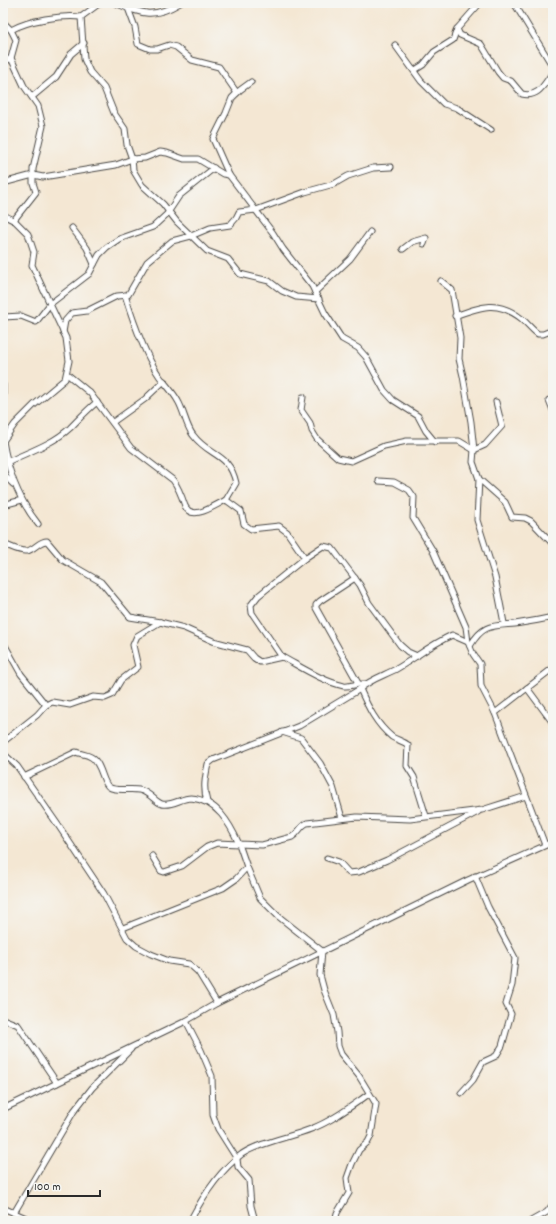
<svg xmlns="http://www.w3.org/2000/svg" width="556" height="1224" font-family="Dekko,sans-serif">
  <rect width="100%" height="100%" fill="#f6f6f2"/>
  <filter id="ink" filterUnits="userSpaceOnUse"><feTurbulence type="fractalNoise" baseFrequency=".025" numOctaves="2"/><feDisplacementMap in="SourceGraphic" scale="8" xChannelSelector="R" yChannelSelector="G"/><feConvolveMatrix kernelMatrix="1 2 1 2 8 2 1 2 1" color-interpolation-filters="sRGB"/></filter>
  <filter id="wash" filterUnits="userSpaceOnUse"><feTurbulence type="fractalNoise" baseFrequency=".012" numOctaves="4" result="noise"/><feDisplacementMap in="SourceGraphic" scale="16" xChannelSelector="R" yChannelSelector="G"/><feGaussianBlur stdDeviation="0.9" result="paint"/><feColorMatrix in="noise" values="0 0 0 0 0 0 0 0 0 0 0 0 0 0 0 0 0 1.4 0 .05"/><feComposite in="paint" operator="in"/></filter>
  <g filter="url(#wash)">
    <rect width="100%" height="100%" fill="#f4e7d3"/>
  </g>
  <g filter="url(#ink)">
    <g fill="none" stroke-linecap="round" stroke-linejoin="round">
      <!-- minor casing -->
      <g stroke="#494744" stroke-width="7">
        <g id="minor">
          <path d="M100,3l-19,14 3,42 6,13 14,16 10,25 11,16 2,16 5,14 13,-1 15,-6 7,1 17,6h14l25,15 6,1"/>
          <path d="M115,3c27,11 38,16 65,0"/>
          <path d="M514,3l39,64"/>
          <path d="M128,8l7,19 3,17 12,5h7l12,-4 7,2 16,13 27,7 18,26"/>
          <path d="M3,22l8,8 5,10 -5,18 -8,5"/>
          <path d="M457,29l3,6 21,9 17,28 5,6 8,3 11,13c17,4 22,-10 31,-22"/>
          <path d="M11,30c18,-10 50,-15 70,-13"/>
          <path d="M395,45l26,36 23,23 13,4 34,22"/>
          <path d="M11,58l13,28 14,20 5,20 -10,43v14l3,9 -22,28"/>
          <path d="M415,70l8,-5 11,-13 19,-12 4,-11 23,-26"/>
          <path d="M251,82l-11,8 -8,8 -6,15 -13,26 16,36 44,58 10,16 29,37 13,27 17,26 16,9 8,9 18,33 9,10 25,16 8,15 9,11"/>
          <path d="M32,97l24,-20 15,-23 13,-11"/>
          <path d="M3,183l30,-8 10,2 73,-12 16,-6 1,11 9,15 21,19 14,18 30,29 21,8 12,15 29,7 13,10 14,6 23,2"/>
          <path d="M3,215l12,6 13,13 6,18 -2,13 18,39 -14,18 -15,-6 -17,1"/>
          <path d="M72,228l15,20 7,16"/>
          <path d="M403,249l9,-7 14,-4 -2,6"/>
          <path d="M441,281l11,9 8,48 -1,21 4,17 8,46 3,28 -1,12 6,17 -2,41 18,57 9,46"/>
          <path d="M315,292l35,-33 20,-27"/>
          <path d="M125,295c8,26 19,59 35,82 6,8 13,15 18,24 6,10 8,25 15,34 16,22 36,17 43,48l-10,17"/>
          <path d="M455,316c27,-10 43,-16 67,3 6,5 10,11 16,15h5l10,-4"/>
          <path d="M63,332l2,-11 7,-8 15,-2 30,-15 11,-1 19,-33 25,-21 19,-5 19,-8 20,-3 6,-7 3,-6 17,-2 49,-18 29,-8 14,-8 25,-8 18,-1"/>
          <path d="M67,374l23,19 41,55 42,32c6,8 9,17 12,26 7,16 30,-1 41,-6l15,11 3,13 7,5 28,-3 8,6 18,26"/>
          <path d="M3,385v14"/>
          <path d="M303,397l-2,13 9,13 2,8 5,8 21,19 13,3 33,-15 23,-5h52l15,9 11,-5 17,-19 -6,-24"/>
          <path d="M549,400l4,10"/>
          <path d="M113,422l32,-23 19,-18"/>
          <path d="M3,441l12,-17 19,-19 31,-26 4,-18 -3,-23 -16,-34 39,-30 10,-19 8,-8 12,-8 34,-12 14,-13 12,-18 35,-28"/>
          <path d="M3,441c5,30 16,59 35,83"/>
          <path d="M7,462c21,-10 46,-18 63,-34 9,-9 17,-18 27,-26"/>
          <path d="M3,476l3,1 7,7"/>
          <path d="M479,479l26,23 7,15 13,1 6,3 22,23"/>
          <path d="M379,481l15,1 15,8 5,7 -1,21 20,33 33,76 2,15 5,12 7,10 1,22 14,27 50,132"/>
          <path d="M3,505l19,-5"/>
          <path d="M3,544c7,2 16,8 24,7 8,-2 12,-10 20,-10l16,19 38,22 29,35 30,5 24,6 29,13 34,9 7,8 6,4 22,-5c19,10 40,24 62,29 6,1 14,-3 21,-2"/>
          <path d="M355,578l-35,23 -4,4v3l42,75"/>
          <path d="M3,642l18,32 25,31"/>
          <path d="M470,646c13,-22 22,-20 45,-22 13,-2 26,-4 38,-7"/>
          <path d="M282,657l-30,-44 -1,-8 7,-9 47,-38 18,-12 9,2 28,37 9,18 31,42 8,7 9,4"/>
          <path d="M527,688l26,35"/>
          <path d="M360,689c8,18 16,35 32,48 5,3 11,4 16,8l-1,21 7,11 12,39"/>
          <path d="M495,713l58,-45"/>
          <path d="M282,732l19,6 19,25 13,24 9,31"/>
          <path d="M3,742l34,-27 9,-10 6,-3 18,3 23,-8 12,1 7,-3 9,-15 17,-13 -5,-22 4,-9 23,-14"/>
          <path d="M3,753l14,13 41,59 46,69 23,44 9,8 15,8 18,7 20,3 9,8 19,31"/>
          <path d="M24,777l52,-25c4,2 10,2 15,5 11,6 11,26 18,30 7,5 21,1 30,3 11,2 16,12 23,14 11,2 19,-6 29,-6 26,2 39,26 48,46l23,1 30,-8c7,-4 8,-11 15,-14l50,-6 53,2 72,-9 44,-14"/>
          <path d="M207,802c-4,-14 -2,-24 1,-38l5,-4 86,-34 61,-37c10,-10 26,-14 38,-21 18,-11 34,-24 54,-33l16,7"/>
          <path d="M327,858l12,4 10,11 10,-1 28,-12 91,-48"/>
          <path d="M247,867l13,31 18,18 44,35 -2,24 4,15 10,25 3,17 1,14 3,8 18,22 17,28 -5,32 -3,6 -9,8 -7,14 -5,14 2,15 -12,20 -2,8"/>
          <path d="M123,928l100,-40 13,-9 11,-12 -8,-23 -22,-1 -10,4 -25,19 -18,6 -3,-1 -9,-15"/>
          <path d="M3,1019l15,6 39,58"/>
          <path d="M186,1021l15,29 11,26 1,39 5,14 19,30 1,8 11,13 2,26 4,15"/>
          <path d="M461,1093l12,-13 10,-18 13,-6 6,-10 9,-32 -5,-10 6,-19 3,-27 -27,-51 -13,-31"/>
          <path d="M3,1109l183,-88 31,-18 251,-123 85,-38"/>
          <path d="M3,1208l30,13"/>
          <path d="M14,1213l60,-102 18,-23 39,-39"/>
          <path d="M190,1221c13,-25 29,-50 52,-67 18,-12 49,-17 69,-25 21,-8 39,-22 58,-35"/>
          <path d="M531,1221l16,-9 6,-8"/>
        </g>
      </g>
      <!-- minor -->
      <use href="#minor" stroke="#fff" stroke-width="5"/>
    </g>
  </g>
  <!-- margin -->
  <rect width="556" height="1224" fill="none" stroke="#f6f6f2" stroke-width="16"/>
  <!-- scale -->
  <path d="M28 1190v6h72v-6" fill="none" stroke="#2b2b2b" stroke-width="2"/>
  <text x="34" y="1190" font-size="12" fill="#2b2b2b" stroke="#f6f6f2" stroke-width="3" paint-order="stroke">100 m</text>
</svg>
